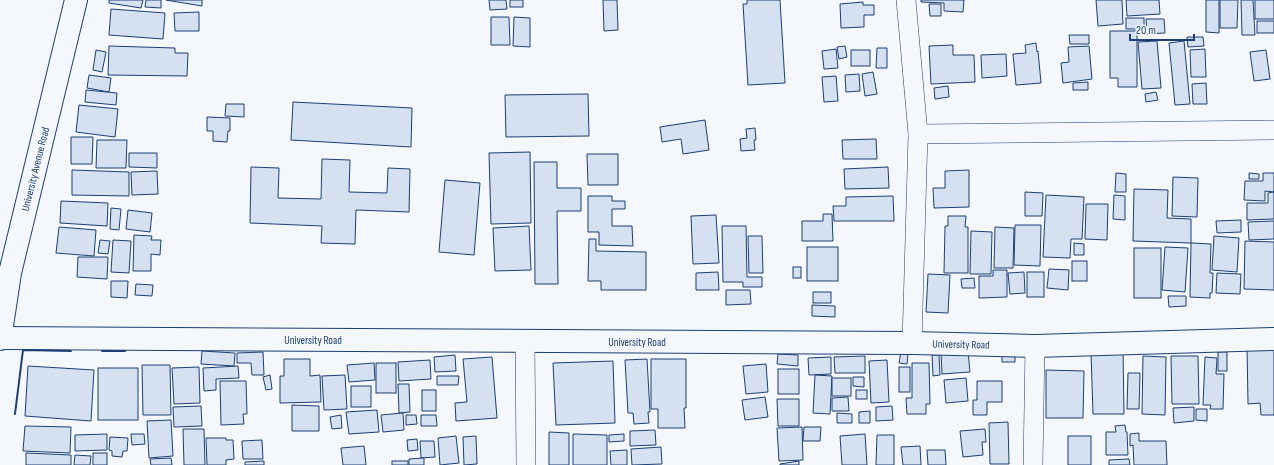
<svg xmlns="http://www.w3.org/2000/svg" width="1274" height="465" font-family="'Sofia Sans Condensed',sans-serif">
  <rect width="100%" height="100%" fill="#f4f7fb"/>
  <!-- building -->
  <g fill="#d5e0f0" stroke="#1d3f73">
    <path d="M109,0h34l-2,8 -32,-5z"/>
    <path d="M146,0h15v8l-16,-1z"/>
    <path d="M166,0h36v6z"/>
    <path d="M489,0h17l1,9 -17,1z"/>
    <rect x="510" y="0" width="13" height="7"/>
    <path d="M603,0h14l1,30 -14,1z"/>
    <path d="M747,0h33l5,83 -37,2 -5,-81h4z"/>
    <path d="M921,0h43l-1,12 -19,-1v-8l-23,-1z"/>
    <path d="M1096,0h26l1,24 -25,2z"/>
    <path d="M1126,0h33l1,14 -33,2z"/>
    <path d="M1206,0h13v33l-13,-1z"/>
    <path d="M1220,0h18l-1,28h-17z"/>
    <path d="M1241,0h12l2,35h-13z"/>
    <rect x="1255" y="0" width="19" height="19"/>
    <path d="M863,2v3h11v10h-10v12l-23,1 -1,-24z"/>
    <path d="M929,4h12v12h-11z"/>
    <path d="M111,9l54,4 -2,26 -54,-4z"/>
    <path d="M199,12v19h-24l-1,-18z"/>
    <path d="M491,17h18l1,28h-19z"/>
    <path d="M514,17l16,1v29l-17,-1z"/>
    <rect x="1126" y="18" width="18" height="11"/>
    <path d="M1146,19h18l1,14 -18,1z"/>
    <rect x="1257" y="21" width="17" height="12"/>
    <path d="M1110,31h27v56h-19v-9h-8z"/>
    <path d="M1069,35h20v9h-19z"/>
    <path d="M1187,37h16l1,9 -16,1z"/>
    <path d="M1157,41l4,47 -19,1 -4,-47z"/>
    <path d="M1184,41l6,63 -15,1 -6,-62z"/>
    <path d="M1036,43l1,9 1,-1 3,32 -25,2 -3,-31 13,-1 -1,-8z"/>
    <path d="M953,45v10h21l1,27 -44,2 -2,-38z"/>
    <path d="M109,46l66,2v5h13l-1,23 -79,-1z"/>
    <path d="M845,46l2,11 -8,2 -2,-12z"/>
    <path d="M1089,46l3,33 -29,4 -2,-20 8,-1 -1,-15z"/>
    <path d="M877,48h10v20h-11z"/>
    <path d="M836,49l2,19 -14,1 -2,-18z"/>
    <path d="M1205,49l1,28h-15l-1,-27z"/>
    <path d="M96,50l10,2 -4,20 -9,-2z"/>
    <rect x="851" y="50" width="19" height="16"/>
    <path d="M1266,50l4,29 -16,2 -4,-29z"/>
    <path d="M1006,54l1,22 -25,2 -1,-23z"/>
    <path d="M873,72l4,22 -12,2 -3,-22z"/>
    <path d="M859,74l1,17 -14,1 -1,-17z"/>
    <path d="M89,75l22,3 -2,14 -22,-4z"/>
    <path d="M836,76l2,25 -14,1 -2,-25z"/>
    <path d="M1088,82v8h-15v-7z"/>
    <path d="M1206,83l1,21h-14l-1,-20z"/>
    <path d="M948,86l1,11 -14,2 -1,-11z"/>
    <path d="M86,90l31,3 -1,12 -31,-3z"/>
    <path d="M1156,92l2,8 -12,2 -1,-8z"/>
    <path d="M588,94l1,42 -83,1 -1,-42z"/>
    <path d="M293,102l119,6 -1,39 -120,-7z"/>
    <path d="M226,104h18v13l-19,-1z"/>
    <path d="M79,105l39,4 -3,28 -39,-5z"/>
    <path d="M207,117l23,1v13h-2l-1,11 -14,-1v-10h-6z"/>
    <path d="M705,120l4,30 -26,4 -2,-15 -19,3 -2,-15z"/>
    <path d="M755,128l1,12h-2l1,10 -14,1 -1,-12 7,-1 -1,-9z"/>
    <path d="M71,137h22l-1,27h-21z"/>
    <path d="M876,139l1,20h-34l-1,-19z"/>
    <path d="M97,140h30l-1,28h-30z"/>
    <path d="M530,152l1,71 -40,1 -2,-71z"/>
    <path d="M129,153h28v15l-28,-1z"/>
    <path d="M587,154h31v31h-30z"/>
    <path d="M322,159l28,1 -1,32 38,1 1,-25 22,1 -1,43 -53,-2 -1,34 -34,-1 1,-17 -72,-3 1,-56 28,1 -1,30 43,1z"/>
    <path d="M534,162h23v26h24v23h-24l1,73h-23z"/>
    <path d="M888,167l1,21 -44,1 -1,-20z"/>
    <path d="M72,170l57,2v24l-57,-1z"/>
    <path d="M969,170v37l-35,1 -1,-20h12v-17z"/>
    <path d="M157,171l1,23 -26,1 -1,-23z"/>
    <path d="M1116,173l10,1v18h-11z"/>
    <path d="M1249,173l10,1v5h-10z"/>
    <path d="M1263,173h11v19l-9,-1v10l-21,-1 1,-19h18z"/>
    <path d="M1173,177l25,1 -1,39 -25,-1z"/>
    <path d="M445,180l35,3 -6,72 -35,-3z"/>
    <path d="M1134,189l34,1 -1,28 24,1v24l-58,-2z"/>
    <path d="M1025,192l18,1 -1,23h-17z"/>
    <path d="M1274,192v27l-27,1v-17h21v-10z"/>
    <path d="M1046,195l38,2 -2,42h-11l-1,19 -27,-1z"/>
    <path d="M1114,195l11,1v24l-12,-1z"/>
    <path d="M588,196h24v5h13v8h-13v17h20l1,20 -34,-1v-13h-11z"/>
    <path d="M893,196l1,25h-60l-1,-15h13v-9z"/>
    <path d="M61,201l47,2 -1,23 -47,-3z"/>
    <path d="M1086,204h22l-1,36 -22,-1z"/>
    <path d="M111,208l10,1 -2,21 -9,-1z"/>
    <path d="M128,210l24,3 -2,19 -24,-3z"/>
    <path d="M823,214h9l1,27h-31v-20h21z"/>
    <path d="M716,215l3,48 -26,1 -2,-48z"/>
    <path d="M948,216h18l-1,11h3v46h-24l1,-47h3z"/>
    <path d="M1241,220v12l-24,1 -1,-12z"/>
    <path d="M1274,221v18l-25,1 -1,-18z"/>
    <path d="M1015,225h26l-1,41 -26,-1z"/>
    <path d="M529,226l2,44 -36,1 -2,-43z"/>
    <path d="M722,226h24l1,51h15v10h-19v-5h-20z"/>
    <path d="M59,227l37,3 -2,26 -38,-3z"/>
    <path d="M995,227l19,1 -1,40h-19z"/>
    <path d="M971,231l21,1 -1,42h-21z"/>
    <path d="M134,235l18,1 -1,4h10l-1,15 -9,-1v17h-18z"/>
    <path d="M748,236h14l1,37h-14z"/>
    <path d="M1214,236l25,2 -2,34 -25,-2z"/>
    <path d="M589,239h7v12l50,1v38h-45v-9h-13z"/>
    <path d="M100,240l10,1 -2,13 -10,-1z"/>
    <path d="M113,240l18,1 -2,32 -18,-1z"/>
    <path d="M1245,241l29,1v48l-30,-1z"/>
    <path d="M1074,243l10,1v11h-10z"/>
    <path d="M1191,243l20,1 -1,29h3l-1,20h-2v5l-20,-1z"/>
    <rect x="807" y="247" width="31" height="34"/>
    <path d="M1165,247l23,1 -3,44 -23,-2z"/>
    <rect x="1134" y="248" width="27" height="50"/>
    <path d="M78,257h30l-1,22 -30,-2z"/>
    <rect x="1072" y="261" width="15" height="20"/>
    <rect x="793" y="267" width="8" height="11"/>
    <path d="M1049,269l20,1 -1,20 -21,-2z"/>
    <path d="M993,270h14v27l-28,1v-22h14z"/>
    <path d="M718,272l1,18h-23v-17z"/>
    <path d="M1024,272l1,21 -15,1 -2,-21z"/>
    <rect x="1027" y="272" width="17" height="25"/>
    <path d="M1217,273l24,1 -1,20 -24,-1z"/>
    <path d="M928,274l22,1 -2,38 -22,-1z"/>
    <path d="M974,278l1,10h-13l-1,-9z"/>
    <path d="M111,281h17l-1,17 -16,-1z"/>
    <path d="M136,284l17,1 -1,11 -17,-1z"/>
    <path d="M726,290h24l1,14 -25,1z"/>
    <rect x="813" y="292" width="18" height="11"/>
    <path d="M1168,296h18v10l-17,1z"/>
    <path d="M812,305l23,1v11l-23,-1z"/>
    <path d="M1274,345v70h-13l-1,-12 -12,1 -1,-58z"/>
    <path d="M1123,350l1,64h-31l-2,-63z"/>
    <path d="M202,351l33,2 -1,13 -33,-2z"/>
    <path d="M968,351l2,21 -28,2 -1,-22z"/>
    <path d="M263,352l1,23h-12l-1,-12h-14v-10z"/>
    <path d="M901,352l7,1 -1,11 -8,-1z"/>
    <path d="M1015,352v10h-13v-9z"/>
    <rect x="1218" y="352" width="9" height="19"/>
    <path d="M778,354l20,1v11l-21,-2z"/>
    <path d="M455,355l1,16 -21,1 -1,-15z"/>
    <path d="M932,355h7l1,20 -7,1z"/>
    <path d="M865,356v17h-30l-1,-16z"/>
    <path d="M1143,356l23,1 -1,58 -23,-1z"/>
    <path d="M1171,356h27l1,48h-27z"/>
    <path d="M492,357l5,61 -41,3 -1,-18 12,-1 -4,-43z"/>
    <path d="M831,357v17l-22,1 -1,-17z"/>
    <path d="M1205,357l12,1 -1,16h8l-1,35h-13l1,-4h-8z"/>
    <path d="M284,359h26v17l10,-1 1,27 -41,1v-27h4z"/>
    <path d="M647,359l3,53h-2l1,11 -15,1 -1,-11h-5l-3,-53z"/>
    <path d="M651,359h35v49h-2l1,20h-27v-19h-7z"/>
    <path d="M430,360l1,19 -32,2 -1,-19z"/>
    <path d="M887,360l2,42 -18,1 -2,-42z"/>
    <path d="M613,361l2,62 -59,2 -3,-62z"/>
    <path d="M374,363l1,17 -26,2 -2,-17z"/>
    <rect x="376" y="363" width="20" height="30"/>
    <path d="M912,363h17l1,41h-4v10h-19l-1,-16h6z"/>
    <path d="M766,364l2,28 -22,2 -3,-28z"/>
    <path d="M142,365h28l1,50h-28z"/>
    <path d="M28,366l66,4 -3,51 -66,-5z"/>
    <path d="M238,366l1,12 -23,1v11l-12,1 -1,-23z"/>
    <path d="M199,367l1,36 -26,1 -2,-36z"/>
    <rect x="899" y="367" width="11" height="25"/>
    <rect x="98" y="368" width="40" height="52"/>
    <rect x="778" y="369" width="21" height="25"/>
    <path d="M1046,370l38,1 -1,47h-37z"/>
    <path d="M1128,373h12l-1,36h-12z"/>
    <path d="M270,375l2,14 -6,1 -3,-13z"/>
    <path d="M345,375l2,34 -23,1 -2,-34z"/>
    <path d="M815,375l17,1 -2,38 -17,-1z"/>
    <path d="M437,376h22l-1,9h-21z"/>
    <path d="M853,377h11v10l-11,-1z"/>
    <rect x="832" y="378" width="19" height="18"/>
    <path d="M966,378l2,23 -22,2 -2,-23z"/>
    <path d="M220,381h26l1,33h-4l1,10 -23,1z"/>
    <path d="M977,381h25v21h-15v13h-14v-15h4z"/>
    <path d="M398,384h11l1,28 -11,1z"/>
    <rect x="351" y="386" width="20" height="21"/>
    <rect x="422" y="390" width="14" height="21"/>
    <rect x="856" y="390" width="11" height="9"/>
    <path d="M765,397l3,20 -23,3 -3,-20z"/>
    <path d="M848,397l1,14h-17v-13z"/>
    <path d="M777,399h22v27h-21z"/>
    <path d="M292,405l27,1v25h-27z"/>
    <path d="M201,406l1,20 -28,1 -1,-20z"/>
    <path d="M892,406l1,14 -17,1v-14z"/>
    <path d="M1194,407v14l-20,2 -1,-15z"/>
    <path d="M1196,409h11v12l-11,-1z"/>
    <path d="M377,410l2,22 -30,2 -3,-22z"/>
    <path d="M870,411v12h-11v-11z"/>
    <path d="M403,413l1,17 -21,2 -2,-17z"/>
    <path d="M837,413l15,1v9h-15z"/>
    <path d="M341,415l1,13 -10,1 -2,-12z"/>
    <path d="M406,415h10l1,9 -11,1z"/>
    <path d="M421,415h15l1,11h-16z"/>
    <path d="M171,420l2,36 -24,2 -2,-37z"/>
    <path d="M1008,422l1,42h-19l-1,-41z"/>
    <path d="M1125,425l1,7h1l1,23h-22v-23h10l-1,-6z"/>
    <path d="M25,426l46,1 -1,26 -47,-2z"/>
    <path d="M802,427l1,33 -24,1 -2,-33z"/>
    <path d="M804,427h17l-1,14h-17z"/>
    <path d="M183,429h21l1,36h-21z"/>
    <path d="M985,429l1,13h-4l1,13 -20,2 -3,-26z"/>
    <path d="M655,430l1,15 -26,1v-15z"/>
    <path d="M549,432l20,1v32h-20z"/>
    <path d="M1139,433v8h27l1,24h-33l-1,-20 -3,1v-12z"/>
    <path d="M107,434v16l-32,1v-16z"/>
    <path d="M131,434h13l1,10 -13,1z"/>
    <path d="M573,434l34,1v30h-34z"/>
    <path d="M624,434v7l-15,1v-7z"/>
    <path d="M865,434l2,31h-25l-2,-29z"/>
    <path d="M877,435h17v30h-18z"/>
    <path d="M456,436l3,27 -19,2 -2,-27z"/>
    <path d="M476,436l1,28 -13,1 -1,-28z"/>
    <rect x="1068" y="436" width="23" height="29"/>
    <path d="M110,437l18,1 -1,13h-4l-1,6 -10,-1v-5l-3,-1z"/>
    <path d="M206,438h20v2h7l1,19 -8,1v5h-19z"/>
    <path d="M417,439l1,11 -10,1 -1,-11z"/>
    <path d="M262,440l1,19h-20l-1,-18z"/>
    <path d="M420,441h14l1,16 -14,1z"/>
    <path d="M364,446l2,19h-23l-2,-17z"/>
    <path d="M920,446l1,19h-18l-2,-18z"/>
    <path d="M661,447l1,17 -30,1 -1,-16z"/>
    <path d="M627,450v15h-16l-1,-14z"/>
    <path d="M927,450h18l1,15h-18z"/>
    <path d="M26,453l45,2v10h-45z"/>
    <rect x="93" y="453" width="14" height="12"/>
    <path d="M75,455l16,1 -1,9h-16z"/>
    <path d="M171,458l1,7h-21l-1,-6z"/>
    <path d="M424,458v7h-15v-6z"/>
    <path d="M1129,459l1,6h-21v-5z"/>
    <path d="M264,461v4h-19v-3z"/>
    <rect x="392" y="461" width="16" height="4"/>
    <path d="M799,461v4h-19v-1z"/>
  </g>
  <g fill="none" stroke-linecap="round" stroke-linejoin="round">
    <!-- street casing -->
    <g stroke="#1d3f73" stroke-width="20">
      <g id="street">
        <path d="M906,0l12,134 -6,209"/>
        <path d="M918,134l356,-4"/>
        <path d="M525,341l1,124"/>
        <path d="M1033,465l2,-119"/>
      </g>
    </g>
    <!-- secondary casing -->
    <g stroke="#1d3f73" stroke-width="24">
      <g id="secondary">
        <path d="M0,338l912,5 123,3 239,-7"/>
        <path d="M0,339l10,-66 66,-273"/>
      </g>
    </g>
    <!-- street -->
    <use href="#street" stroke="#f4f7fb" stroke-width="19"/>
    <!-- secondary -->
    <use href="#secondary" stroke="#f4f7fb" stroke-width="22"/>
    <!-- wall -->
    <g stroke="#1d3f73" stroke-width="2">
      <path d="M102,351h23"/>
      <path d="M15,414l8,-64 48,1"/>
    </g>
  </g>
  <g text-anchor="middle" stroke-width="3" stroke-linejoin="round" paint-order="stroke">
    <!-- street labels -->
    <g font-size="11" fill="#1d3f73" stroke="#f4f7fb">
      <text transform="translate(35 169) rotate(-76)" y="4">University Avenue Road</text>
      <text x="313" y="344">University Road</text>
      <text x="637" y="346">University Road</text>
      <text transform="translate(961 344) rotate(1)" y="4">University Road</text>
    </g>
  </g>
  <!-- scale -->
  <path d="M1130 34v6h64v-6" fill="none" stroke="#1d3f73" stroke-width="2"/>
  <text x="1136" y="34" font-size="12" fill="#1d3f73" stroke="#f4f7fb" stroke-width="3" paint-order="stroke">20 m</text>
</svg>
